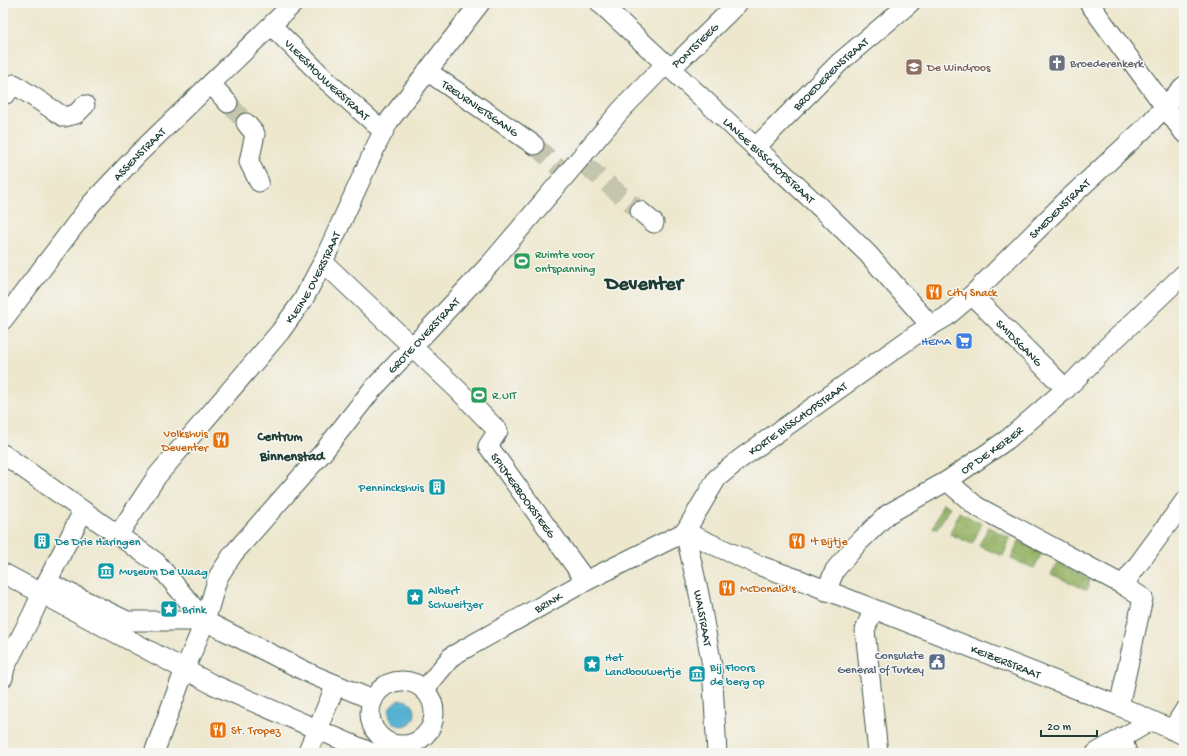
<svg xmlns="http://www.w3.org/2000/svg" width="1187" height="756" font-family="'Gochi Hand',sans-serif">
  <defs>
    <pattern id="forest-crowns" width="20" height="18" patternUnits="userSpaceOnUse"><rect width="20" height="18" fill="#97b467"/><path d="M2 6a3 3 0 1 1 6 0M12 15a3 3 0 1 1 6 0" fill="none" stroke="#7b9456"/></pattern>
  </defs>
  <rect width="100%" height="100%" fill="#f6f6f2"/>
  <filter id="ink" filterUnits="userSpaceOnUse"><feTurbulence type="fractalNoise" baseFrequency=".025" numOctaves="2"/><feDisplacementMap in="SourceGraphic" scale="8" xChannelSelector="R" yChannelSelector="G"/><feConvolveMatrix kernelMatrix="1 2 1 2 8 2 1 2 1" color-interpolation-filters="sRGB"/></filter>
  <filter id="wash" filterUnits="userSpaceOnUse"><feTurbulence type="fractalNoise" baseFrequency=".012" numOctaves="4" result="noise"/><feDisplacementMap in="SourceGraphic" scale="16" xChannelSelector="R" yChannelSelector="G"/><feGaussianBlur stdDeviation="0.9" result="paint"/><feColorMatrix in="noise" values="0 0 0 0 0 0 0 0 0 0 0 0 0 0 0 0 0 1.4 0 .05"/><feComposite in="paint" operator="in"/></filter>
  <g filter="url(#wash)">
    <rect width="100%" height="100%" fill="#ede7cd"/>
    <!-- forest -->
    <g fill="url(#forest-crowns)" stroke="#5b784e">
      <path d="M943,503l7,4 -13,22 -4,-1z"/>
      <path d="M959,512l23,12 -10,20 -22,-10z"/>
      <path d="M988,527l22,11 -7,18 -24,-10z"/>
      <path d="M1019,541l23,12 -8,15 -23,-9z"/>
      <path d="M1060,563l30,16 -3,11 -36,-16 5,-9z"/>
    </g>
    <!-- water -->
    <circle fill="#54b1d2" stroke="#3a7783" cx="402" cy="713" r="13"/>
  </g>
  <g filter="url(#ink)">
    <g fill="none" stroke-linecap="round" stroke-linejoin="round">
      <!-- street-tunnel -->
      <g stroke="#c4c5ae" stroke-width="19" stroke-dasharray="19 10" stroke-linecap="butt">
        <path d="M228,103l18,20"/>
        <path d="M534,145l32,29"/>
        <path d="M585,165l55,46"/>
      </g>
      <!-- street casing -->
      <g stroke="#3e564b" stroke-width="21">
        <g id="street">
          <path id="s1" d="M600,3l225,209 43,42 63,72"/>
          <path d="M1089,3l95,130"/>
          <path id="s2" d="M272,26l56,56 55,49"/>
          <path id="s3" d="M427,71l107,74"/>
          <path d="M212,85l16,18"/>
          <path d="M6,94l8,-10 50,33 12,-3 9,-9"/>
          <path d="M246,123l9,11 -6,28 10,20"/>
          <path id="s4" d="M755,148l85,-86 70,-59"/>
          <path d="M640,211l14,12"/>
          <path id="s5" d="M323,262l135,128 40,41 -10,15 98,135"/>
          <path id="s6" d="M972,295l94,94"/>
          <path id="s7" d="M3,320l88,-116 46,-49 157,-152"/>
          <path d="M3,454l153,108 49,59 108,54 60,25"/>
          <path d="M947,481l29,25 147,79 61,-83"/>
          <path id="s8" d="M685,532l32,-54 23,-19 175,-124 31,-18 26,-22 95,-95 79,-73 38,-41"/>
          <path id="s9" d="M685,532l73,33 45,16 316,125 65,29"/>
          <path id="s10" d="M685,532l14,62 13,72 5,87"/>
          <path id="s11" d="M118,535l39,-59 123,-144 23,-32 20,-38 54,-118 12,-23 91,-118"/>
          <path d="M3,573l209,111 160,69"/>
          <path d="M47,582l36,-71"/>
          <path id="s12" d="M826,591l9,-21 22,-26 31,-30 59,-33 61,-42 58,-50 41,-42 77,-73"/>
          <path d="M873,610l-8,20 13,123"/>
          <path d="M3,678l2,-11 27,-52 15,-33 80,39h78"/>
          <circle cx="402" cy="713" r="32"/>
          <path id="s13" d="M424,690l28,-34 134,-75 99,-49"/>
          <path d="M1119,706l24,-108 -20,-13"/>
          <path d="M1172,730l12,-19"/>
          <path d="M1122,737l5,16"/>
          <path id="s14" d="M154,753l31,-84 20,-48 13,-44 15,-23 91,-103 47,-60 120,-128 131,-154 37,-38 19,-9 60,-59"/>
          <path d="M307,753l29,-68"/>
          <path d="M1096,753l55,-32"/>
        </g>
      </g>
      <!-- street -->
      <use href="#street" stroke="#fff" stroke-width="19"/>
    </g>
  </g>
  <!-- icons -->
  <defs>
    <g id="church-square" transform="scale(0.9)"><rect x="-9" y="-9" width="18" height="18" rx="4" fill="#6b7280" stroke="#f6f6f2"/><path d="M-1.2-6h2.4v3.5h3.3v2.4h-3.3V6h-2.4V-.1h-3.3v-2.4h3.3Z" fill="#fff"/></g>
    <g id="school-square" transform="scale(0.9)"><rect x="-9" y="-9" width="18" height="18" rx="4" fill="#8d6e63" stroke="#f6f6f2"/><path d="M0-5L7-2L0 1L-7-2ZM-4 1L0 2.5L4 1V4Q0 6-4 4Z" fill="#fff"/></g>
    <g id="stadium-square" transform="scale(0.9)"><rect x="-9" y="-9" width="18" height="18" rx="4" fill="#2e9e5b" stroke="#f6f6f2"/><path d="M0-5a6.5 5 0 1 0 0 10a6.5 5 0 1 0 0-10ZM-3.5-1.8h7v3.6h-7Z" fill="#fff"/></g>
    <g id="restaurant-square" transform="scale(0.9)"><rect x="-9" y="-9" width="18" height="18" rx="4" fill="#e8710a" stroke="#f6f6f2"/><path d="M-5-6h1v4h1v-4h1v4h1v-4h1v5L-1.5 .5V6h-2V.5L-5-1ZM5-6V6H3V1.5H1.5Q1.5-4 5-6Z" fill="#fff"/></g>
    <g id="supermarket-square" transform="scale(0.9)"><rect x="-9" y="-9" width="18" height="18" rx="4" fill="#3f7fe0" stroke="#f6f6f2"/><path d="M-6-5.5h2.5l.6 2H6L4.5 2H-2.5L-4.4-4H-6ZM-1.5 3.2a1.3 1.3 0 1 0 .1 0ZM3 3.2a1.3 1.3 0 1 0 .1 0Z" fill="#fff"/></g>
    <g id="building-square" transform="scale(0.9)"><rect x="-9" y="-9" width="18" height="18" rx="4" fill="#0f9aa8" stroke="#f6f6f2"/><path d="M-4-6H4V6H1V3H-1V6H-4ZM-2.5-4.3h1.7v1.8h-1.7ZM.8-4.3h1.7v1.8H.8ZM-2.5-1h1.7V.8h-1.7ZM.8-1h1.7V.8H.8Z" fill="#fff"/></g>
    <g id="museum-square" transform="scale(0.9)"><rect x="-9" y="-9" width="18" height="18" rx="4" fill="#0f9aa8" stroke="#f6f6f2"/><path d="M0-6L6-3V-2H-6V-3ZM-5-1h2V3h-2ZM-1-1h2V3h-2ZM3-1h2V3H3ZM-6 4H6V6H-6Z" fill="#fff"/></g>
    <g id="sight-square" transform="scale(0.9)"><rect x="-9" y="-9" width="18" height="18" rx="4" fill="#0f9aa8" stroke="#f6f6f2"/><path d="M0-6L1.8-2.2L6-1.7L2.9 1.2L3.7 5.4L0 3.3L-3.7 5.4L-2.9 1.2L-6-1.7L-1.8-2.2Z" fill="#fff"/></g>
    <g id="civic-square" transform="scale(0.9)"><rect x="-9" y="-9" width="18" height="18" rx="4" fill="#5c6f8a" stroke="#f6f6f2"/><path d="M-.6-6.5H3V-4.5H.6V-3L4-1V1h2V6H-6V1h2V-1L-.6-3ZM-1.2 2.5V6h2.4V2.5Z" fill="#fff"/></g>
  </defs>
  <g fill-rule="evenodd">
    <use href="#church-square" x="1057" y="63"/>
    <use href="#school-square" x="914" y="67"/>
    <use href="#stadium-square" x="522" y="261"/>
    <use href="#restaurant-square" x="934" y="292"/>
    <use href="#supermarket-square" x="964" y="341"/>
    <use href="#stadium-square" x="479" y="395"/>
    <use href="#restaurant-square" x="221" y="440"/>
    <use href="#building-square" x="437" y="487"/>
    <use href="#building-square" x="42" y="541"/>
    <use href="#restaurant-square" x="797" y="541"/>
    <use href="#museum-square" x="106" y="571"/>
    <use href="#restaurant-square" x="727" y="588"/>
    <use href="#sight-square" x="415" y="597"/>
    <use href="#sight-square" x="169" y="609"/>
    <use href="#civic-square" x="937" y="662"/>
    <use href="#sight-square" x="592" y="664"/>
    <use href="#museum-square" x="697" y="674"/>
    <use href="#restaurant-square" x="218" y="730"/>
  </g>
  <g text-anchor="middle" stroke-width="3" stroke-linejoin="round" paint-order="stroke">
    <!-- street labels -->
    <g font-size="12" fill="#1f3d34" stroke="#f6f6f2">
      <text dy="4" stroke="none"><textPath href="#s14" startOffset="904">PONTSTEEG</textPath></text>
      <text dy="4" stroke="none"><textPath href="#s4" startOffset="106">BROEDERENSTRAAT</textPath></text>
      <text dy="4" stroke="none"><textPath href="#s2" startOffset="77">VLEESHOUWERSTRAAT</textPath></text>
      <text dy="4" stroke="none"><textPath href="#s3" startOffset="65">TREURNIETSGANG</textPath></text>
      <text dy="4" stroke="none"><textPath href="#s7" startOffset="215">ASSENSTRAAT</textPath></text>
      <text dy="4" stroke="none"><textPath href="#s1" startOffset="231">LANGE BISSCHOPSTRAAT</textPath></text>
      <text dy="4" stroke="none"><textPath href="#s8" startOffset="500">SMEDENSTRAAT</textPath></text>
      <text dy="4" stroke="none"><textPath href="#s11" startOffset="324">KLEINE OVERSTRAAT</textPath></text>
      <text dy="4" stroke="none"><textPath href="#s14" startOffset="505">GROTE OVERSTRAAT</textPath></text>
      <text dy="4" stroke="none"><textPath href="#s6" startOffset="67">SMIDSGANG</textPath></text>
      <text dy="4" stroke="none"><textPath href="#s8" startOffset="163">KORTE BISSCHOPSTRAAT</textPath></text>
      <text dy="4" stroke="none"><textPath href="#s12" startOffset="222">OP DE KEIZER</textPath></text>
      <text dy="4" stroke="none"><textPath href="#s5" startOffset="322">SPIJKERBOORSTEEG</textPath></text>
      <text dy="4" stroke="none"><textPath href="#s13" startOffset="154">BRINK</textPath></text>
      <text dy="4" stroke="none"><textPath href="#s10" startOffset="88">WALSTRAAT</textPath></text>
      <text dy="4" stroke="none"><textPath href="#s9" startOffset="346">KEIZERSTRAAT</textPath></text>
    </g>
    <!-- worship labels -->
    <g font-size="12" fill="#5b616d" stroke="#f6f6f2" text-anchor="start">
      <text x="1070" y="67">Broederenkerk</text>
    </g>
    <!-- education labels -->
    <g font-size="12" fill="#785e54" stroke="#f6f6f2" text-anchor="start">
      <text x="927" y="71">De Windroos</text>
    </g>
    <!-- leisure labels -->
    <g font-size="12" fill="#27864d" stroke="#f6f6f2" text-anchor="start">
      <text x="535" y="258">Ruimte voor<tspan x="535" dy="14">ontspanning</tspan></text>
      <text x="492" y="399">R.UIT</text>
    </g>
    <!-- food labels -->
    <g font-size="12" fill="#c56008" stroke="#f6f6f2" text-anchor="start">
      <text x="947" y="296">City Snack</text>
      <text x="208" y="437" text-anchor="end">Volkshuis<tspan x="208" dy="14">Deventer</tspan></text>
      <text x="810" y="545">'t Bijtje</text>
      <text x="740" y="592">McDonald's</text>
      <text x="231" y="734">St. Tropez</text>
    </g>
    <!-- shop labels -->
    <g font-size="12" fill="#366cbe" stroke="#f6f6f2" text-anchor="end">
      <text x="951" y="345">HEMA</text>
    </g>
    <!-- culture labels -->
    <g font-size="12" fill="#0d838f" stroke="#f6f6f2" text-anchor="start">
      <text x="424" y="491" text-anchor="end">Penninckshuis</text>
      <text x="55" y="545">De Drie Haringen</text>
      <text x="119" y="575">Museum De Waag</text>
      <text x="428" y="594">Albert<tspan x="428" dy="14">Schweitzer</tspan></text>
      <text x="182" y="613">Brink</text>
      <text x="605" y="661">Het<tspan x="605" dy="14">Landbouwertje</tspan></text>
      <text x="710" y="671">Bij Floors<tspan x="710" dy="14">de berg op</tspan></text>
    </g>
    <!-- service labels -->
    <g font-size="12" fill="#4e5e75" stroke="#f6f6f2" text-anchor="end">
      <text x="924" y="659">Consulate<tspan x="924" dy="14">General of Turkey</tspan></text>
    </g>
    <!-- neighbourhood labels -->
    <g font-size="13" font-weight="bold" fill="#1f3d34" stroke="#f6f6f2">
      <text x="280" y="440">Centrum</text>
    </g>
    <!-- quarter labels -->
    <g font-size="14" font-weight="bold" fill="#1f3d34" stroke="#f6f6f2">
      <text x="292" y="460">Binnenstad</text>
    </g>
    <!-- town labels -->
    <g font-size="20" font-weight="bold" fill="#1f3d34" stroke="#f6f6f2">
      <text x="644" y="289">Deventer</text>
    </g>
  </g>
  <!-- margin -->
  <rect width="1187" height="756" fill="none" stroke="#f6f6f2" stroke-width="16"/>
  <!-- scale -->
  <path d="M1041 730v6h56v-6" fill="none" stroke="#1f3d34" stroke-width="2"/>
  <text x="1047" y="730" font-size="12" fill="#1f3d34" stroke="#f6f6f2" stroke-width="3" paint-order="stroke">20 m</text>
</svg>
